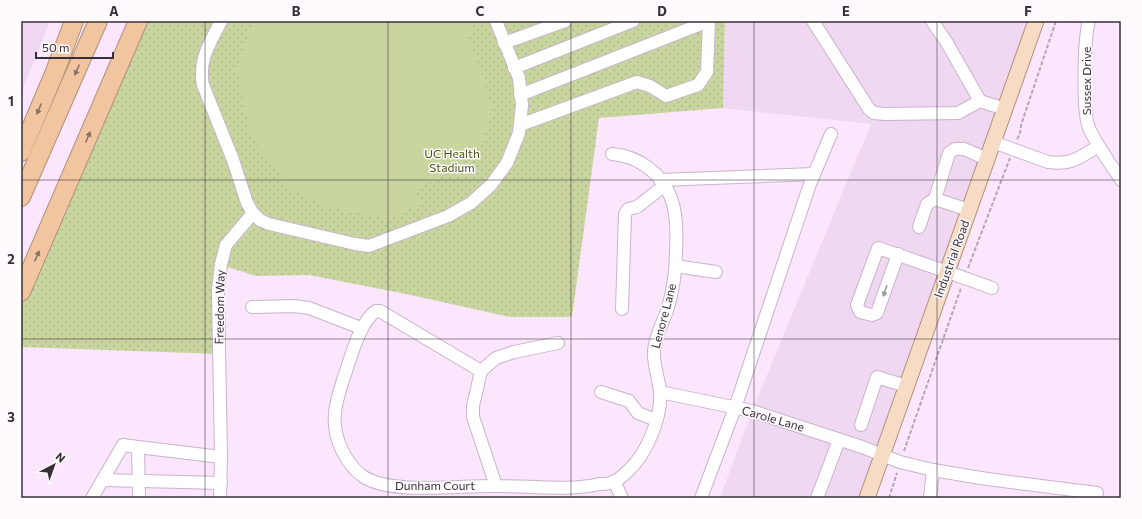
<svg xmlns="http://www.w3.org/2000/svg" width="1142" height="519" font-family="Commissioner,sans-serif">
  <defs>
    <pattern id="park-dots" width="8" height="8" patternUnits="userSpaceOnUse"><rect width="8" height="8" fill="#c8d59f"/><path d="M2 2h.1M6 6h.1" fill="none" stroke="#adb78a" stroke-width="1.8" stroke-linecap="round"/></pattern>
  </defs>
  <rect width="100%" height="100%" fill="#fbe6fd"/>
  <!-- built -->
  <g fill="#f0d7f2">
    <path d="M21,21h29l-29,72z"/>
    <path d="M725,21h311l-169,477h-147l32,-87 119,-287 -148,-16z"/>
  </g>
  <!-- park -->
  <path fill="url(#park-dots)" d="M138,21h587l-2,87 -124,10 -27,199h-62l-104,-23 -97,-19 -53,1 -35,-11 -2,89 -198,-7v-55z"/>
  <!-- pitch -->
  <path fill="#c8d59f" d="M253,21h218l5,10 -10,6 15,33 7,23 4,15 -5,20 -7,18 -64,46 5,12 -34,15 -59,-12 -39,-19 -38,-52 -15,-67z"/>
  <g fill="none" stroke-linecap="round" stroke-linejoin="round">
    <!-- minor casing -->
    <g stroke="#c8b4ca" stroke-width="14">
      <g id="minor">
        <path d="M813,21l56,88 5,4 11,1 73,-1 22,-12"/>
        <path d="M932,21l15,22 33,58 25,8"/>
        <path d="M1089,21c-5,17 -7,90 0,107 8,18 21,35 32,52"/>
        <path d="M504,43l61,-22"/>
        <path d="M514,68l119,-47"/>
        <path d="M520,95l189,-74"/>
        <path d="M520,125l117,-43 13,4 16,10 32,-11 9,-13 2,-51"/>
        <path d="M993,142l55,20c25,3 30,-4 51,-16"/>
        <path d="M660,180l154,-6"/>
        <path d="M935,199l14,-46 6,-4h9l23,10"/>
        <path d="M253,213l7,7 9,4 86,20 14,2 79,-30 23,-13 20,-18 16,-22 12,-30 3,-28 -3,-27 -23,-57"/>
        <path d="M919,227l8,-23 8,-5 34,11"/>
        <path d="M898,254l-21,59 -5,2 -12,-3 -3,-7 21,-57c38,13 76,26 114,40"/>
        <path d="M676,266l40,6"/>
        <path d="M252,307l42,-1 15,2 52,20"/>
        <path d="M622,309l3,-95 3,-5 9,-2 28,-22"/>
        <path d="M481,371l-101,-60h-4c-17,11 -26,50 -33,69 -8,25 -13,43 -2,68 5,11 12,22 23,29 28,18 99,8 134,9 34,0 69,5 102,-2 4,0 9,0 13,-2 5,-2 12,-8 16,-12 18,-17 33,-53 31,-78 -1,-14 -7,-27 -6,-41 1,-15 9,-29 14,-43 5,-18 8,-38 8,-57 1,-17 1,-37 -5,-53 -9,-25 -33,-42 -59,-44"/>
        <path d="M481,371l-8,35v11l23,69"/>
        <path d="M481,371l15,-13 18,-6 44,-9"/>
        <path d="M601,392l28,9 9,12 18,7"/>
        <path d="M660,392l92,19 110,36 38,15 33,8 54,9 110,14"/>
        <path d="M861,425l16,-48 29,9"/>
        <path d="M103,480l118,3"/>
        <path d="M614,481l8,17"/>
        <path d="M92,498l31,-53 15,2"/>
        <path d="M139,498l-1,-51 83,10"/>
        <path d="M220,498l1,-41 -3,-167 3,-26 5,-19 27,-32 -6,-10 -14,-43 -30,-75c-5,-25 7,-42 18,-64"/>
        <path d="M701,498l34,-90 75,-224 21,-50"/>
        <path d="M817,498l22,-58"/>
        <path d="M930,498l3,-28"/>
      </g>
    </g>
    <!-- major casing -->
    <g stroke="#b0917b" stroke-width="17">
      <path id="major" d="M867,498l169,-477"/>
    </g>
    <!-- highway casing -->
    <g stroke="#b0917b" stroke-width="20">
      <g id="highway">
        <path d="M21,152l33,-78 20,-53"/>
        <path d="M21,197l77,-176"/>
        <path d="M21,292l117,-271"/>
      </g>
    </g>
    <!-- path -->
    <g stroke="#b5a5b6" stroke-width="2" stroke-dasharray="4 2" stroke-linecap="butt">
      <path d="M1017,139l3,-5 1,-9 35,-104"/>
      <path d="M968,268l42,-110"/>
      <path d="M904,451l57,-163"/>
      <path d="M889,498l8,-25"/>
    </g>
    <!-- minor -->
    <use href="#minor" stroke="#fff" stroke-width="12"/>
    <!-- major -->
    <use href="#major" stroke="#f6dcc5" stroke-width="15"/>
    <!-- highway -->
    <use href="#highway" stroke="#f0c59f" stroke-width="18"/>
  </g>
  <!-- one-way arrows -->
  <defs><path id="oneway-solid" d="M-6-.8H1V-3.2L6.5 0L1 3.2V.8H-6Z"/></defs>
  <g fill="#8b7367">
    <use href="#oneway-solid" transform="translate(77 70) rotate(114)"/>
    <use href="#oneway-solid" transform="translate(39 109) rotate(113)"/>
    <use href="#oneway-solid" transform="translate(88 137) rotate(-67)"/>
    <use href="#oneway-solid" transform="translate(37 256) rotate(-66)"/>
  </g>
  <use fill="#9c989c" href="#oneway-solid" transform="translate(885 291) rotate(109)"/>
  <!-- grid -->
  <path fill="none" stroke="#383039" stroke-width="1" stroke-opacity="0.55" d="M205,21v477M388,21v477M571,21v477M754,21v477M937,21v477M21,180h1100M21,339h1100"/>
  <g text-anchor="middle" stroke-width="3" stroke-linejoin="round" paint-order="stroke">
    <!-- street labels -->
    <g font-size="12" fill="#383039" stroke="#fefafe">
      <text transform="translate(1087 81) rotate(-90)" y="4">Sussex Drive</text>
      <text transform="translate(952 259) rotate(-70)" y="4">Industrial Road</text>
      <text transform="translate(220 307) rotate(-89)" y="4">Freedom Way</text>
      <text transform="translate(664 316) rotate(-75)" y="4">Lenore Lane</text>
      <text transform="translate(773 419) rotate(16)" y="4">Carole Lane</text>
      <text x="435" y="490">Dunham Court</text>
    </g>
    <!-- park labels -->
    <g font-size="12" fill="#4b5616" stroke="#fefafe">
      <text x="452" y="158">UC Health<tspan x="452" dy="14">Stadium</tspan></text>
    </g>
  </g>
  <!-- border -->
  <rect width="1142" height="519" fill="none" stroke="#fefafe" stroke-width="44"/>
  <!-- north arrow -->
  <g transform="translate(54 465) rotate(41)" stroke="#fefafe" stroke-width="3" paint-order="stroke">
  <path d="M0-3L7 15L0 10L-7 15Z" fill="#383039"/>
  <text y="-6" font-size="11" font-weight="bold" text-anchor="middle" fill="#383039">N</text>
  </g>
  <!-- scale -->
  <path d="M36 52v6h77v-6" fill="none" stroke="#383039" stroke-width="2"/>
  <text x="42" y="52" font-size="12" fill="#383039" stroke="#fefafe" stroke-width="3" paint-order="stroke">50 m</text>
  <rect x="22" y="22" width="1098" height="475" fill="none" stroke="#383039" stroke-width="1.5"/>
  <g font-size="13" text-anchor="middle" font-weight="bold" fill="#383039">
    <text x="114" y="16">A</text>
    <text x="296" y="16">B</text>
    <text x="480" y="16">C</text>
    <text x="662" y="16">D</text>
    <text x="846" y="16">E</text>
    <text x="1028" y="16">F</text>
    <text x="11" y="106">1</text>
    <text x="11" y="264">2</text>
    <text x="11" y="422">3</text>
  </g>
</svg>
